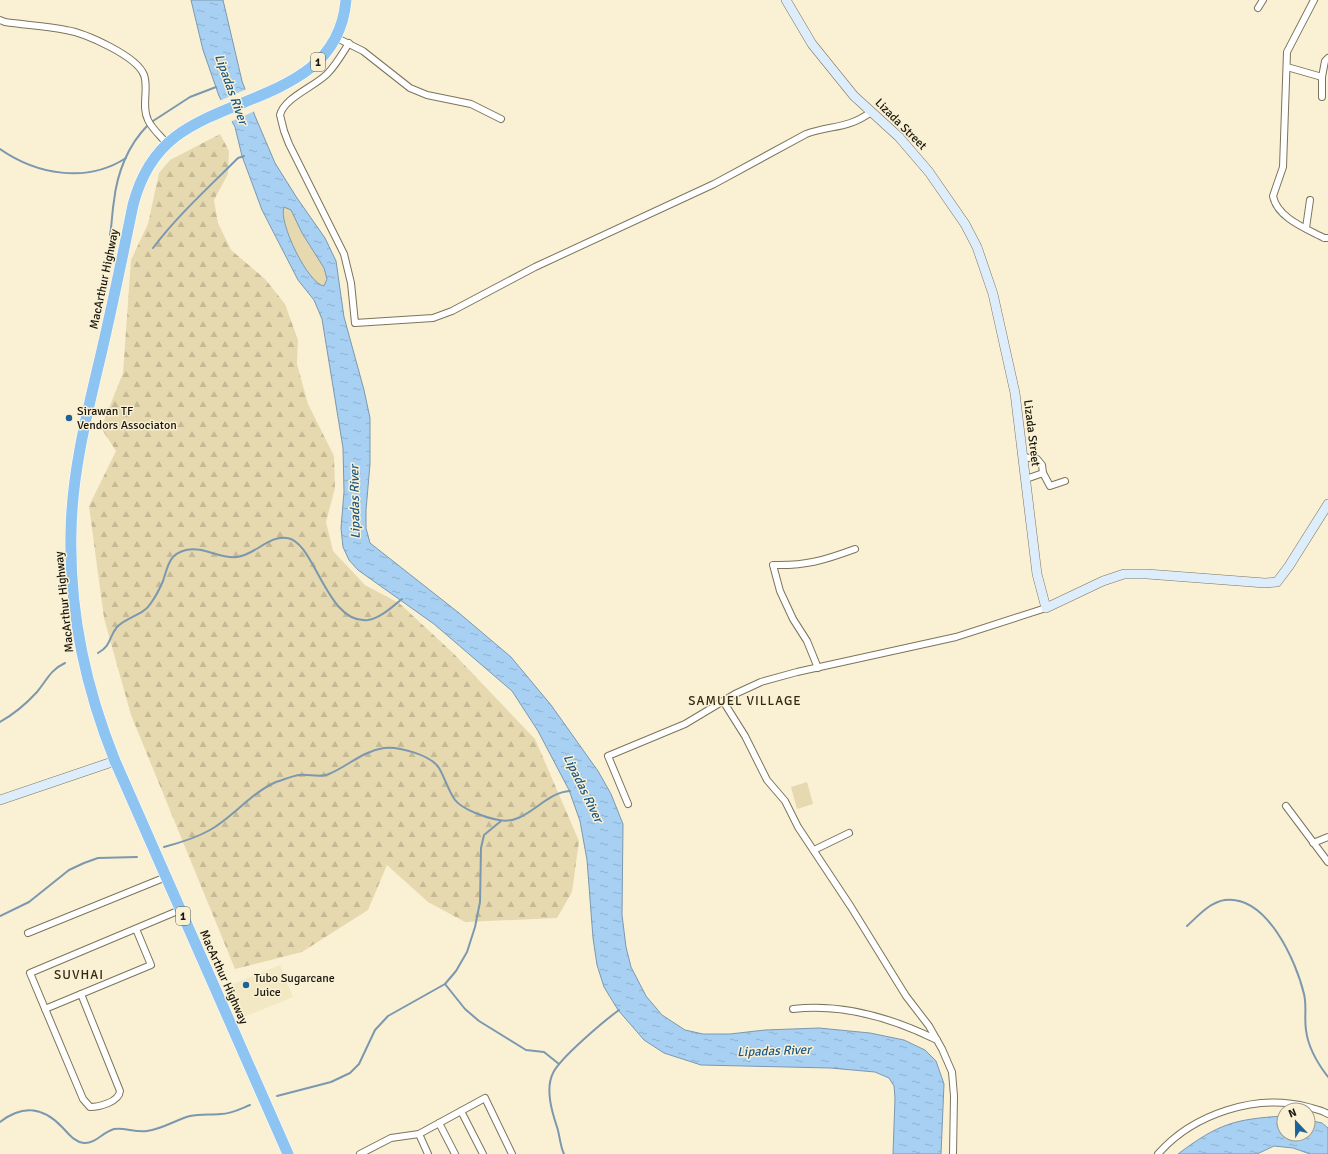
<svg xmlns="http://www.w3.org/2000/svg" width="1328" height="1154" font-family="Signika,sans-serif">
  <defs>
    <pattern id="forest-firs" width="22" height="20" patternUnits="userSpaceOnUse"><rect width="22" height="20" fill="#e6d9af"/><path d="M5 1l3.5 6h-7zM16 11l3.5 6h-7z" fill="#c5ba95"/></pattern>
    <pattern id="water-ripples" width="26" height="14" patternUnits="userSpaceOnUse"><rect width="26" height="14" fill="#a7d0f3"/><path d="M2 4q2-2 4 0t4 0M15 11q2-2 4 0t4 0" fill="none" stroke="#8fb2cf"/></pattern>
  </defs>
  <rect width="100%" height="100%" fill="#faf1d5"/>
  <!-- built -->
  <path fill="#f2e8c4" d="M280,965l13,32 -54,22 -13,-32z"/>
  <!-- green -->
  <g fill="#e6d9af">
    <path d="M284,207l7,3 11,23 22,35 3,11 -3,7c-17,-2 -45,-63 -40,-79z"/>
    <path d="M807,782l6,22 -16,5 -6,-22z"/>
  </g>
  <!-- forest -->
  <path fill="url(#forest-firs)" d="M220,134l9,17 -1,23 -14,26 4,23 13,27 34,29 20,25 13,36 -1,24 11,40 26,52 1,32 -9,34 7,29 32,34 34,18 54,50 82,86 44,102 -7,51 -15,26 -92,4 -37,-20 -41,-37 -19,45 -66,42 -67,17 -104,-254 -27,-97 -15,-112 27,-55 -15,-23 22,-55 8,-113 17,-36 11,-51 11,-13z"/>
  <!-- water -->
  <g fill="url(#water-ripples)" stroke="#7c98ae" fill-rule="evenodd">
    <path d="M191,0h32l19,81 13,35 20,47 22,35 28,40 11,23 8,56 20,73 6,28v46l-4,46v18l4,15 89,70 52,44 40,48 47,66 13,23 12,30 -1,91 4,32 5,20 15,29 16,19 23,15 18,4h27l35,-4 54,-2 51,5 34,7 21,10 11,11 8,23 -3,70h-48l2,-56 -1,-12 -5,-8 -14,-6 -45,-4 -129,-3 -37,-12 -20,-13 -26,-30 -14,-23 -7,-22 -4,-27 -6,-78 -7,-39 -11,-31 -31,-59 -26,-40 -78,-67 -76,-54 -9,-10 -6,-13 -2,-19 3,-36 -1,-44 -21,-129 -8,-19 -16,-20 -36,-70 -20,-54 -7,-29 -16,-31 -16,-46zM284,207l7,3 11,23 22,35 3,11 -3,7c-16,-2 -46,-64 -40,-79z"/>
    <path d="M1284,1116v18h24v-14l14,3 6,5v26h-18l-17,-6 -19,-2 -17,8h-79c40,-30 56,-35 106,-38z"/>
  </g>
  <!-- pier -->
  <path fill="#faf1d5" d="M247,89l8,22 -25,11 -11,-21z"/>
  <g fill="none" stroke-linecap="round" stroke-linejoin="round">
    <!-- stream -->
    <g stroke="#7c98ae" stroke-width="2">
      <path d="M153,121l37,-24 26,-10"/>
      <path d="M0,149c36,25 86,35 126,9"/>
      <path d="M110,235c2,-11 2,-23 4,-34 3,-28 14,-56 34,-76"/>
      <path d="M153,248c25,-33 55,-60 85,-90l6,-2"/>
      <path d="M98,653c14,-8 10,-15 19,-26 9,-10 27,-12 34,-24 5,-7 9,-15 12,-22 5,-15 6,-27 23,-31 18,-4 33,9 51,7 18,-2 32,-22 50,-19 28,3 39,87 81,82 13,-2 25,-14 34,-21"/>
      <path d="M0,722c14,-8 26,-18 37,-30 10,-12 13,-22 28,-29"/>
      <path d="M164,847c15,-4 32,-9 46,-17 23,-13 41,-37 66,-48 7,-2 16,-6 23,-7 10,-1 22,3 30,-1 19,-8 34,-23 55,-26 14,-2 47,7 55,20 6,10 9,22 16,32 8,10 32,18 44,20 27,6 45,-28 71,-29"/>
      <path d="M0,916l29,-14 40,-32 15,-7 14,-5 39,-1"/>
      <path d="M1187,926c11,-10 23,-24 38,-26 42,-5 71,61 79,94 3,12 0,24 2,36 2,17 12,34 22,47"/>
      <path d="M445,984l20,25 14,12 47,29 18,2 15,12"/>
      <path d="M277,1096l54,-14 19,-9 9,-9 16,-34 13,-14 57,-32 11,-13 11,-19 8,-25 5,-25 1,-54 3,-13 17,-14"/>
      <path d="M0,1122c22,-17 42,-16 62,5 6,6 12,15 22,16 11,1 19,-11 30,-14 10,-2 22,4 33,2 16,-2 28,-11 43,-15 10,-2 20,-1 31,-2 10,0 19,-5 29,-9"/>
      <path d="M564,1154c-4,-8 -4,-18 -7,-27 -5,-15 -12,-38 -4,-54 7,-15 51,-52 66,-63"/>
    </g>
    <!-- street casing -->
    <g stroke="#7c745b" stroke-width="8">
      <g id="street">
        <path d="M1314,0l-27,52 -4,115 -10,29c4,22 34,33 51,42h4"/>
        <path d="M1258,8l5,-8"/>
        <path d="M0,20l5,2c20,3 41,4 61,8 19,3 71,26 78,45 5,14 -3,31 4,45 4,9 13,16 19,24"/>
        <path d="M335,37l28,14 47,37 17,7 44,9 30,15"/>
        <path d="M349,43c-7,11 -13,22 -22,31 -13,13 -43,24 -47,41l4,16 5,13 55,110 7,29 4,40 78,-5 19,-7 83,-44 179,-83 92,-50c25,-9 42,-5 65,-22"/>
        <path d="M1287,67l35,10v20"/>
        <path d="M1322,77l3,-16 3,-3"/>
        <path d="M1306,228l4,-28"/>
        <path d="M1023,457l14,2 5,6 1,8"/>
        <path d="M1026,479l17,-6 7,13 15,-5"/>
        <path d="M818,668l-11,-27 -14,-22 -13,-28 -7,-26c33,1 52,-5 82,-16"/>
        <path d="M723,701l22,35 22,44 18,21 13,26 53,80 55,89 23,30 13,23 10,23 2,24 -1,58"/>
        <path d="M628,804l-20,-48 77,-32 50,-30 26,-12 36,-10 159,-35 90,-29"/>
        <path d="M1286,806l42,56"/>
        <path d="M1313,843l15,-6"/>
        <path d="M814,850l35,-17"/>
        <path d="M28,933l138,-56"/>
        <path d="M81,994l39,97c-1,11 -21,16 -30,16l-7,-8 -53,-126 150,-63"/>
        <path d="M45,1009l106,-44 -15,-36"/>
        <path d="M793,1009c50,-6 99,9 144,31"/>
        <path d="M461,1111l22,43"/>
        <path d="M439,1123l16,31"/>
        <path d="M419,1134l9,20"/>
        <path d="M360,1154l31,-16 28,-4 66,-36 27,56"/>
        <path d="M1158,1154c35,-40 98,-61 150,-47 7,2 14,3 20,7"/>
      </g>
    </g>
    <!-- secondary casing -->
    <g stroke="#7c745b" stroke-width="10">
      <g id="secondary">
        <path d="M786,0l26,44 25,31 17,21 45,41 30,35 36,52 12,23 16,47 22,99 22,181 9,34 57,-27 21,-7h23l118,9 12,-1 12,-16 39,-62"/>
        <path d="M0,800l115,-39"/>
      </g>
    </g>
    <!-- highway casing -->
    <g stroke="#fff" stroke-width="12">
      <path id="highway" d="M288,1154l-173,-393c-29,-72 -46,-151 -44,-229 1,-62 17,-122 31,-182 11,-48 21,-96 31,-145 7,-27 20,-51 42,-68 59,-45 163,-43 171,-137"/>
    </g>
    <!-- street -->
    <use href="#street" stroke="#fff" stroke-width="6"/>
    <!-- secondary -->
    <use href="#secondary" stroke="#ddedfb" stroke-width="9"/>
    <!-- highway -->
    <use href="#highway" stroke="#8ec4f2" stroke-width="11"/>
  </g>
  <!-- markers -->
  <g fill="#1c6498" stroke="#faf1d5" stroke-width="1.5">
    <circle cx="69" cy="418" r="4"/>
    <circle cx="246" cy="985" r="4"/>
  </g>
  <g text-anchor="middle" stroke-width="3" stroke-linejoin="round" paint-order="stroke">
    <!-- shield labels -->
    <g fill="#faf1d5" stroke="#5c5848" stroke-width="1">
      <rect x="311" y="53" width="14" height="18" rx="3"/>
      <rect x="176" y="907" width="14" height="18" rx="3"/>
    </g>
    <g font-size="11" font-weight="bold" fill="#19160c">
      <text x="318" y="66">1</text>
      <text x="183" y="920">1</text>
    </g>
    <!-- street labels -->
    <g font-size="12" fill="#19160c" stroke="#faf1d5">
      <text transform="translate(901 124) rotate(45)" y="4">Lizada Street</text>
      <text transform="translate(104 279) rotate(-78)" y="4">MacArthur Highway</text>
      <text transform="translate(1032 433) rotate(83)" y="4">Lizada Street</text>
      <text transform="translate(64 602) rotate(-96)" y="4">MacArthur Highway</text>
      <text transform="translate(224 977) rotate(66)" y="4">MacArthur Highway</text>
    </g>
    <!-- poi labels -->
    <g font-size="12" fill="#19160c" stroke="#faf1d5" text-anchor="start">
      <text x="77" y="415">Sirawan TF<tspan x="77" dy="14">Vendors Associaton</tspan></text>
      <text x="254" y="982">Tubo Sugarcane<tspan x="254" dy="14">Juice</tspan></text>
    </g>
    <!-- water labels -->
    <g font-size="13" font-style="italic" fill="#1d5986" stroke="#faf1d5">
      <text transform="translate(232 89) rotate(70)" y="5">Lipadas River</text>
      <text transform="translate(354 502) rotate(-91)" y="5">Lipadas River</text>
      <text transform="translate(584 788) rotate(64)" y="5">Lipadas River</text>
      <text transform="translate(774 1050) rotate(-2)" y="5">Lipadas River</text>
    </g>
    <!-- neighbourhood labels -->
    <g font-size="13" letter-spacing="1" fill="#312a13" stroke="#faf1d5">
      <text x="745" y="705">SAMUEL VILLAGE</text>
      <text x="79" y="979">SUVHAI</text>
    </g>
  </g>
  <!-- north arrow -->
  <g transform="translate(1296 1122) rotate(338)"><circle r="19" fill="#faf1d5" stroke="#a09985"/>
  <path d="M0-3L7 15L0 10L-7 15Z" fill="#1c6498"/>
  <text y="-6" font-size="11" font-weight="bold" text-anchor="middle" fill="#19160c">N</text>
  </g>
</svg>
